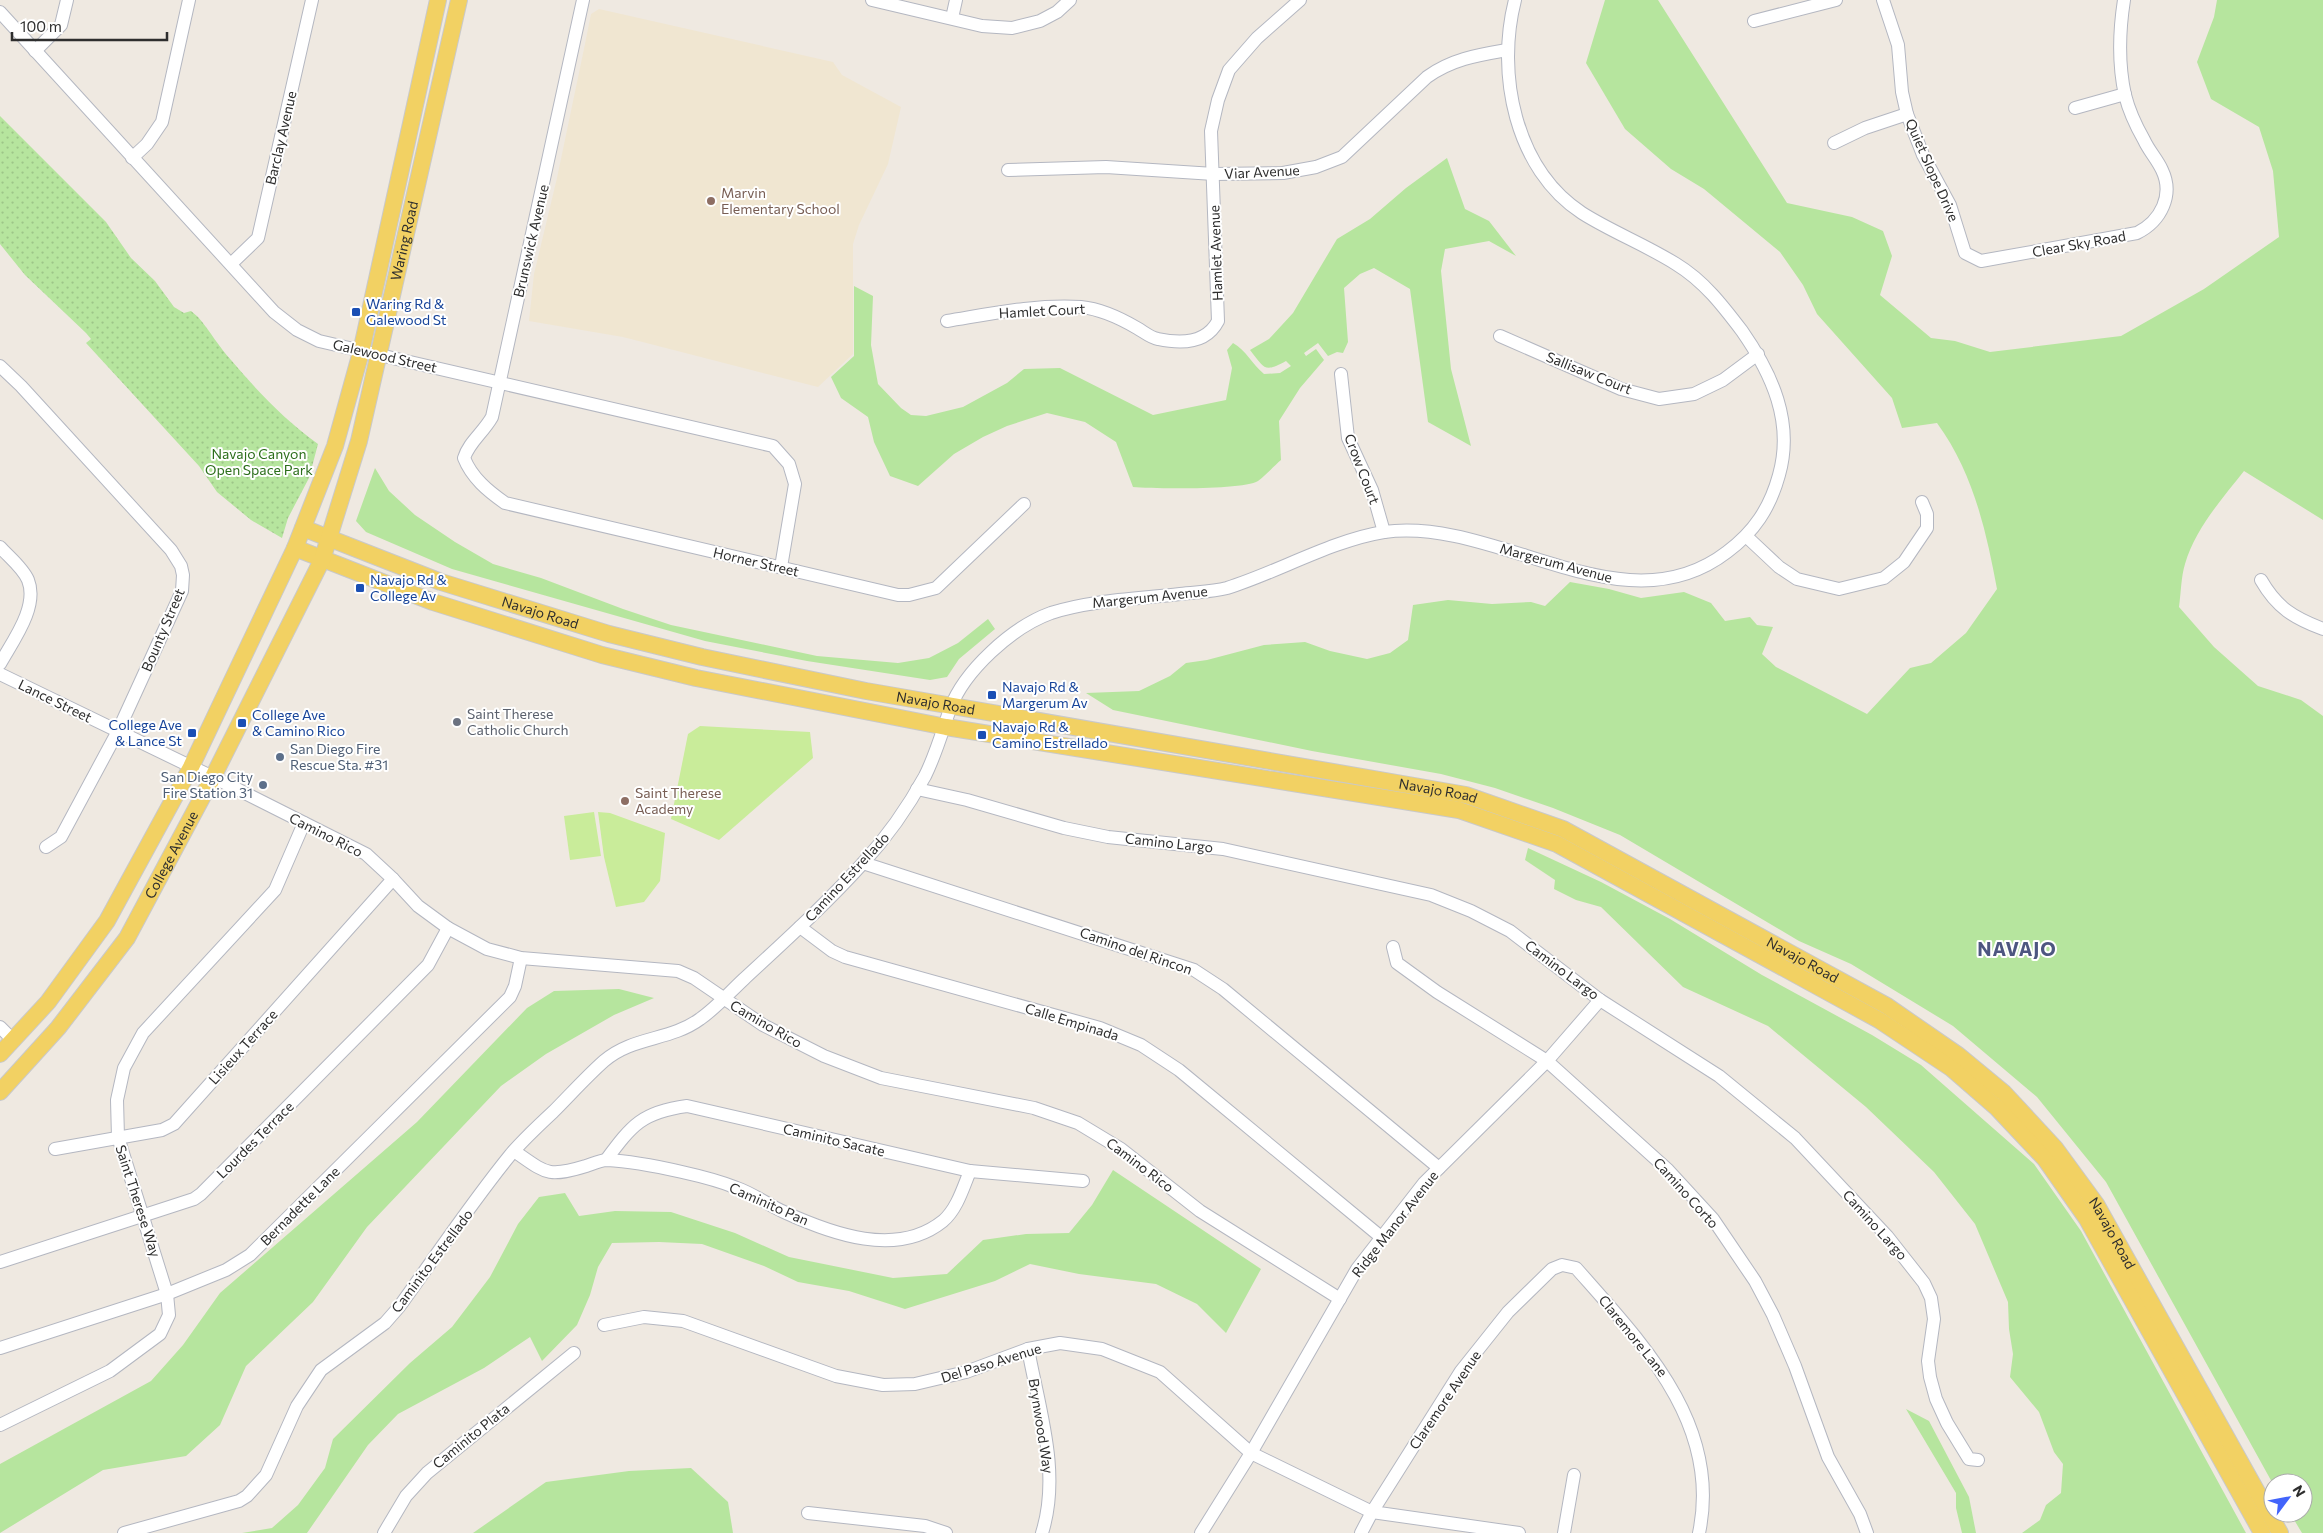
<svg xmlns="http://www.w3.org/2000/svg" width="2323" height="1533" font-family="Commissioner,sans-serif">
  <defs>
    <pattern id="park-dots" width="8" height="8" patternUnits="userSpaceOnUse" patternTransform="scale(1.25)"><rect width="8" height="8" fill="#b6e59e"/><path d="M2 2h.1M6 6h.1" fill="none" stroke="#9dc588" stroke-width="1.8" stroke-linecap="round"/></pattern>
  </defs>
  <rect width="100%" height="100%" fill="#efe9e1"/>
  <!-- education -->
  <path fill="#f0e6d1" d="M599,9l234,53 9,13 59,32 -13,57 -29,61 -6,19v110l-35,33 -195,-50 -94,-16 5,-47 23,-96 28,-134 6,-30z"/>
  <!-- grass -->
  <g fill="#b6e59e">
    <path d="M1605,0h53l129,203 65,14 31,14 9,25 -12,39 51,43 24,3 35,11 131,-16 83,-47 75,-52 -6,-66 -14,-44 -48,-28 -14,-37 17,-45 3,-17h106v520l-79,-49c-22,28 -49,58 -59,93 -4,13 -4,29 -6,43l35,40 44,39 43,14 22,16v817h-21l-12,-20h13v-30l-30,1 -167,-302 -69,-85 -84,-71 -102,-62 -52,-23 -179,-106 -67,-27 -58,-20 -54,-14 -129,-23 -199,-41 -27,-17 53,-2 31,-15 16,-13 21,-3 57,-15 41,-3 25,9 37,8 23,-6 18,-13 5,-35 35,-5 44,4 39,-2 14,4 25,-24 39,7 32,9 43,-6 27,11 14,18 25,-4 7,8 16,2 -11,27 14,13 91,47 43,-46 21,-5 35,-30 31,-44c-11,-59 -24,-117 -60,-166l-35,5 -10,-30 -75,-84 -14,-29 -23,-33 -76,-63 -33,-20 -46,-40 -39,-66z"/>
    <path d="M1447,158l18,51 24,12 27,35 -27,-15 -44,8 -4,22 10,98 20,77 -43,-24 -18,-133 -36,-21 -14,6 -16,14 4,54 -5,11 -6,-1 -9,4 -10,-13 -14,10 2,3 10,-7 8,11 -24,28 -21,33 2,39c-7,6 -15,15 -23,21 -14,9 -104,8 -125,6l-17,-45 -31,-20 -38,-9 -40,13 -24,11 -29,17 -36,32 -28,-10 -16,-34 -6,-25 -27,-19 -10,-21 23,-21v-70l19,10 -2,49 7,39 23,24 10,7 15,1 37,-9 44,-24 17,-14 36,-1 93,47 73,-15 6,-32 -5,-18 6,-7c13,7 19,21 31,31l16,-1 11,-7 -5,-5c-22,12 -21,8 -36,-11l19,-11 24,-26 44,-74 33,-20 36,-31z"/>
    <path d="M375,468l14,23 26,24 40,27 38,22 48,14 82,31 48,16 146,31 81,7 31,-5 29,-15 30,-24 7,10 -36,30 -12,18 -17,3 -123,-19 -102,-20 -253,-72 -86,-37 -10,-11z"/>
    <path d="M1528,848l73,34 69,37 92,56 110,60 49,30 113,99 47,67 165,302h-224l18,-13 6,-15 15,-12 2,-29 -9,-12 -15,-40 -29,-35 3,-23 -4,-25 -1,-27 -33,-78 -41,-52 -68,-65 -98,-81 -85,-39 -82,-80 -25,-7 -22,-11 1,-9 -30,-20z"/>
    <path d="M619,989l35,9 -40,17 -68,39 -45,32 -134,141 -54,75 -67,64 -26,59 -34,31 -83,14 -103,63v-69l151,-83 32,-36 37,-52 197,-171 110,-114 27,-17z"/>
    <path d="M1113,1170l148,99 -35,64 -29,-29 -41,-20 -77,-10 -49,-10 -35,17 -90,28 -56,-18 -51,-9 -34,-16 -62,-22 -43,-2 -47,1 -14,24 -8,28 -13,30 -35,36 -12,-24 -46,31 -86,46 -30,31 -61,88h-65l30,-5 26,-23 27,-37 8,-29 77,-76 42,-36 38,-50 28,-53 21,-27 26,-4 14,23 36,-5 56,1 64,21 54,24 104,21 54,-4 36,-34 43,-6 43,-1 23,-28z"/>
    <path d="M1906,1409l23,12 40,76 7,36h-14l-6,-25v-15z"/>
    <path d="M691,1468l37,34 5,31h-260l73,-51 83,-11z"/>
  </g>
  <!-- park -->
  <path fill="url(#park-dots)" d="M0,116l106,106 25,36 24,23 19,26 10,6 7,-2 7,6c12,14 21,30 33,43 26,31 54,60 87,84l-9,34 -21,40 -6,20 -31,-18 -34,-28 -18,-26 -113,-123 5,-4 -5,-6 -61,-58 -25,-31z"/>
  <!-- pitch -->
  <g fill="#c9ec9a">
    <path d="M700,726l110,6 3,26 -94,82 -48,-21 17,-85z"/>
    <path d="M594,812l7,44 -31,4 -6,-44z"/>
    <path d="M598,812l12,1 55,20 -5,48 -16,21 -28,5 -12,-50z"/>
  </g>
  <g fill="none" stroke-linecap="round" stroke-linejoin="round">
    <!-- minor casing -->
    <g stroke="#b4b7c1" stroke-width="14">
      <g id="minor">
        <path d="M583,0l-91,417c-9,16 -23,25 -28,41 8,20 24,33 41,45l393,92h11l27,-7 88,-84"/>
        <path d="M872,0l110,26 30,2 28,-7 17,-9 13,-12"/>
        <path d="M1883,0l15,45 4,47 5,22 16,41 27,50 15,48 16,8 156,-28c24,-12 37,-38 25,-63 -5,-11 -13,-19 -18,-30 -8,-14 -15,-29 -19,-45 -7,-32 -6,-63 -1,-95"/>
        <path d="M0,12l274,300 23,18 22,11 454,105 16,18 6,20 -14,83"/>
        <path d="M952,18l4,-18"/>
        <path d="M1754,21l82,-21"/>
        <path d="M35,51l26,-26 6,-25"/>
        <path d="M2075,108l50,-14"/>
        <path d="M1834,143l31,-15 42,-14"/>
        <path d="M132,158l15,-14 15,-22 27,-122"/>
        <path d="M1008,170l98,-3 108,7 69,-1 33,-6 26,-10 85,-80c25,-18 51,-22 80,-27"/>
        <path d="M231,264l27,-26 54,-238"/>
        <path d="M947,321c43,-7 89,-17 134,-14 20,2 39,11 56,21 7,4 14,10 21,11 23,5 48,5 60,-18l-7,-190 7,-31 11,-30 28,-32 43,-38"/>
        <path d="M1500,336l121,53 38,10 35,-5 29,-14 35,-26"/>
        <path d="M0,366l21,20 150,164 10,16 2,9 -1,16 -64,140 -57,106 -15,10"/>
        <path d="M1341,374l7,64 24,52 12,42"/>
        <path d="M1747,537l32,30 18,12 42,10 45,-11 20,-16 23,-34v-14l-5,-12"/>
        <path d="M0,547c9,10 23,21 28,33 11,27 -16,62 -28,84"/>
        <path d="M2261,580c16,28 33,38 62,49"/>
        <path d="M0,674l223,108 143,72 27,25 25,27 30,22 39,21 34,9 157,13 16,7 69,47 61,31 57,22 153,30 44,15 43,26 79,62 140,88"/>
        <path d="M917,789l50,11 97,28 44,9 115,12 208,46 40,16 39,20 90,69 119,76 76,62 92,98 37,47 7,15 3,21 -6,42 2,16 6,22 11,24 22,36 9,1"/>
        <path d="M863,863l331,107 29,19 216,179"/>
        <path d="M800,927l32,24 13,6 255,71 41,17 38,25 202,167"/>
        <path d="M1393,947l4,16 40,29 110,69 121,109 45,49 42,62 18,34 22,51 33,91 32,57 7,19"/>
        <path d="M0,1027l14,14"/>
        <path d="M55,1149l107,-19 12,-6 219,-245"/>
        <path d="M514,1151c32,22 33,27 72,15 6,-2 15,-6 21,-6 23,1 53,7 75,12 18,4 38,9 55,16 17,6 31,17 47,24 48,22 113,46 159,9 14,-12 20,-33 27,-50"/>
        <path d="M606,1160c26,-35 36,-48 81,-54l283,65 113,10"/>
        <path d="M0,1262l194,-63 7,-5 227,-229 20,-37"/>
        <path d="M604,1325l40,-8 39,4 153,55 47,9 32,-1 51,-12 62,-23 32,-6 42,6 58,23 91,81 121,59 147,21"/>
        <path d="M0,1348l167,-54 59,-24 24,-15 260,-258 5,-11 6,-28"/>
        <path d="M1028,1349c11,60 33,124 14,184"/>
        <path d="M0,1425l110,-54 50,-37 9,-19 -2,-21 -49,-157 -1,-37 7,-32 19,-35 132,-143 29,-67"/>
        <path d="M808,1513l117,13 21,7"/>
        <path d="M124,1533l115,-32 8,-5 19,-21 31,-69 24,-36 64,-47 14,-16c37,-51 72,-104 112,-153 13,-15 28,-29 42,-42 17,-17 33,-35 51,-51 29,-25 66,-20 96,-42 16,-11 30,-27 44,-40 41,-38 82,-75 119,-116 24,-26 45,-56 62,-87 11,-22 17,-44 25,-67 14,-38 62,-82 101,-96 41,-13 86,-14 129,-19 15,-2 32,-2 47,-6 49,-15 106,-48 157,-56 114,-16 239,100 343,20 27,-20 43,-44 52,-77 15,-53 -7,-101 -37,-144 -19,-25 -38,-50 -66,-67 -30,-19 -64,-32 -94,-51 -67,-44 -86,-139 -67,-213"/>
        <path d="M384,1533l22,-37 21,-23 147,-120"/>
        <path d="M1201,1533l50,-80 106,-184 67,-86 123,-122 53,-61"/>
        <path d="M1361,1533l11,-21 89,-141 47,-59 44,-43 10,-4 14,3c66,75 146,156 123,265"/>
        <path d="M1564,1533l10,-58"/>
      </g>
    </g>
    <!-- major casing -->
    <g stroke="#c9c9c9" stroke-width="18">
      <g id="major">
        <path id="s1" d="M303,528l138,54 168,52 93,23 164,34 600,104 97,34 324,177 71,49 46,38 51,55 41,56 184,329"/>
        <path d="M295,548l138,54 169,53 94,23 250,49 513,83 98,34 322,176 72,48 46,40 48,51 42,60 175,314"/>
        <path d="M0,1054l48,-52 59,-81 84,-154 104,-219 40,-102 26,-94 77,-352"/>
        <path id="s2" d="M0,1092l58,-64 69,-90 86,-161 109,-217 37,-119 100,-441"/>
      </g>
    </g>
    <!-- minor -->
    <use href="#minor" stroke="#fff" stroke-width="12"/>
    <!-- major -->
    <use href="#major" stroke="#f2d163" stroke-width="16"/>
  </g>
  <!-- markers -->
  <g fill="#8d6e63" stroke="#fff" stroke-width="2">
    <circle cx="711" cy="201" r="5"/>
    <circle cx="625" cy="801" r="5"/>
  </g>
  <g fill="#1a4fb4" stroke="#fff" stroke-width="2">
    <rect x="351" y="307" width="10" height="10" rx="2.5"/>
    <rect x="355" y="583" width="10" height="10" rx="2.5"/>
    <rect x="987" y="690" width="10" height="10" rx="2.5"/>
    <rect x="237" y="718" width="10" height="10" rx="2.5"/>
    <rect x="187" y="728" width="10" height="10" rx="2.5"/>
    <rect x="977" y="730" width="10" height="10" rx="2.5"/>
  </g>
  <circle fill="#6b7280" stroke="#fff" stroke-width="2" cx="457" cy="722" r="5"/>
  <g fill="#5c6f8a" stroke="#fff" stroke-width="2">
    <circle cx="280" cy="757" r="5"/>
    <circle cx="263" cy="785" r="5"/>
  </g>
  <g text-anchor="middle" stroke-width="4" stroke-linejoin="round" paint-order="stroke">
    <!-- street labels -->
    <g font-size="14" fill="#2e2e2e" stroke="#fff">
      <text transform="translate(281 138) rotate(-77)" y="5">Barclay Avenue</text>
      <text transform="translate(1932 170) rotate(66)" y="5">Quiet Slope Drive</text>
      <text transform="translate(1262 172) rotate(-3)" y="5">Viar Avenue</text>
      <text dy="5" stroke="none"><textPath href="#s2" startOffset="955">Waring Road</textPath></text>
      <text transform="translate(531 241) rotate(-77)" y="5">Brunswick Avenue</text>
      <text transform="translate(2079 244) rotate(-10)" y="5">Clear Sky Road</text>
      <text transform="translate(1216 253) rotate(-92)" y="5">Hamlet Avenue</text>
      <text transform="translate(1042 311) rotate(-3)" y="5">Hamlet Court</text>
      <text transform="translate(385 356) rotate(13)" y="5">Galewood Street</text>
      <text transform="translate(1589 373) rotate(22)" y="5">Sallisaw Court</text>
      <text transform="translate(1362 469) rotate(69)" y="5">Crow Court</text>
      <text transform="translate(756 562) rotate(13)" y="5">Horner Street</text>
      <text transform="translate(1556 563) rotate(15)" y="5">Margerum Avenue</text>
      <text transform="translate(1150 597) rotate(-6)" y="5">Margerum Avenue</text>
      <text dy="5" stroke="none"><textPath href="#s1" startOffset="252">Navajo Road</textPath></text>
      <text transform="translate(163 630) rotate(-67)" y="5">Bounty Street</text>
      <text transform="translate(55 701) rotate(26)" y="5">Lance Street</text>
      <text dy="5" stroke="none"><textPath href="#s1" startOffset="658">Navajo Road</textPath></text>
      <text dy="5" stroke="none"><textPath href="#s1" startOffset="1168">Navajo Road</textPath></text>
      <text transform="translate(326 835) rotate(27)" y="5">Camino Rico</text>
      <text transform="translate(1169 843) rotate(6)" y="5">Camino Largo</text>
      <text dy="5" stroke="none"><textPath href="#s2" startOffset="294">College Avenue</textPath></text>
      <text transform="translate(847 877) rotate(-47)" y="5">Camino Estrellado</text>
      <text transform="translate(1136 951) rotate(19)" y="5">Camino del Rincon</text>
      <text dy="5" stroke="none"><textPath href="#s1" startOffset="1572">Navajo Road</textPath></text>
      <text transform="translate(1562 970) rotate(37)" y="5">Camino Largo</text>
      <text transform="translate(1072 1022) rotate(17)" y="5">Calle Empinada</text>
      <text transform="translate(766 1024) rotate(30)" y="5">Camino Rico</text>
      <text transform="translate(243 1047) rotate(-48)" y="5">Lisieux Terrace</text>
      <text transform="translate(255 1140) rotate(-45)" y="5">Lourdes Terrace</text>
      <text transform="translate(834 1140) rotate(13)" y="5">Caminito Sacate</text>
      <text transform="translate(1140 1165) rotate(37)" y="5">Camino Rico</text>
      <text transform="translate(1686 1193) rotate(48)" y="5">Camino Corto</text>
      <text transform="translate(138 1201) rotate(72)" y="5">Saint Therese Way</text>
      <text transform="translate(769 1204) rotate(24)" y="5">Caminito Pan</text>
      <text transform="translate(300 1206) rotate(-45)" y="5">Bernadette Lane</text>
      <text transform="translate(1395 1224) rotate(-52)" y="5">Ridge Manor Avenue</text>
      <text transform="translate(1875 1225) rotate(48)" y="5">Camino Largo</text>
      <text dy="5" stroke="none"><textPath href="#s1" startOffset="1992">Navajo Road</textPath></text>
      <text transform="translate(432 1261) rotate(-53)" y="5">Caminito Estrellado</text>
      <text transform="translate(1633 1336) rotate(51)" y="5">Claremore Lane</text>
      <text transform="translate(991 1363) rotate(-17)" y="5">Del Paso Avenue</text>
      <text transform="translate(1445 1400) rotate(-56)" y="5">Claremore Avenue</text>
      <text transform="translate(1041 1426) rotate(81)" y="5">Brynwood Way</text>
      <text transform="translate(471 1436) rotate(-39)" y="5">Caminito Plata</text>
    </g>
    <!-- education labels -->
    <g font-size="14" fill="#785e54" stroke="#fff" text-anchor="start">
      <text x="721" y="198">Marvin<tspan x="721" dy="16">Elementary School</tspan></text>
      <text x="635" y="798">Saint Therese<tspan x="635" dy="16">Academy</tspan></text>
    </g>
    <!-- transit labels -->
    <g font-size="14" fill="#164399" stroke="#fff" text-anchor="start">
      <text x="366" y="309">Waring Rd &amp;<tspan x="366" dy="16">Galewood St</tspan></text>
      <text x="370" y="585">Navajo Rd &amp;<tspan x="370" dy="16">College Av</tspan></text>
      <text x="1002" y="692">Navajo Rd &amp;<tspan x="1002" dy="16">Margerum Av</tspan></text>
      <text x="252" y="720">College Ave<tspan x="252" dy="16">&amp; Camino Rico</tspan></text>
      <text x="182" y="730" text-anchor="end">College Ave<tspan x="182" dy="16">&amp; Lance St</tspan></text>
      <text x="992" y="732">Navajo Rd &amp;<tspan x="992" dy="16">Camino Estrellado</tspan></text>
    </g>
    <!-- park labels -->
    <g font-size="14" fill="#2c6e1b" stroke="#fff">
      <text x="259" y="459">Navajo Canyon<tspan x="259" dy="16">Open Space Park</tspan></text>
    </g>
    <!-- worship labels -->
    <g font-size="14" fill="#5b616d" stroke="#fff" text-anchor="start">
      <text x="467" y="719">Saint Therese<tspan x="467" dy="16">Catholic Church</tspan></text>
    </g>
    <!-- service labels -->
    <g font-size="14" fill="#4e5e75" stroke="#fff" text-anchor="start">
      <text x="290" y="754">San Diego Fire<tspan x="290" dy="16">Rescue Sta. #31</tspan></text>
      <text x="253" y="782" text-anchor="end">San Diego City<tspan x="253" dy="16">Fire Station 31</tspan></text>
    </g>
    <!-- district labels -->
    <g font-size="19" font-weight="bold" letter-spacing="1" fill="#4d5680" stroke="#fff">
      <text x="2017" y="956">NAVAJO</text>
    </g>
  </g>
  <!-- north arrow -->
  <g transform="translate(2288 1498) rotate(58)"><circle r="24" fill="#ffffff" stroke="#ababab"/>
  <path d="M0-4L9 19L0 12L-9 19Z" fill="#4264fb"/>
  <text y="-8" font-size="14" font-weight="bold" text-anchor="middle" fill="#2e2e2e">N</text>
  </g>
  <!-- scale -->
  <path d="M12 32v8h155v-8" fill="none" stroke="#2e2e2e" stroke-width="2.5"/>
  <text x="20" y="32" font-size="15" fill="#2e2e2e" stroke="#ffffff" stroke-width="4" paint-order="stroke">100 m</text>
</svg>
